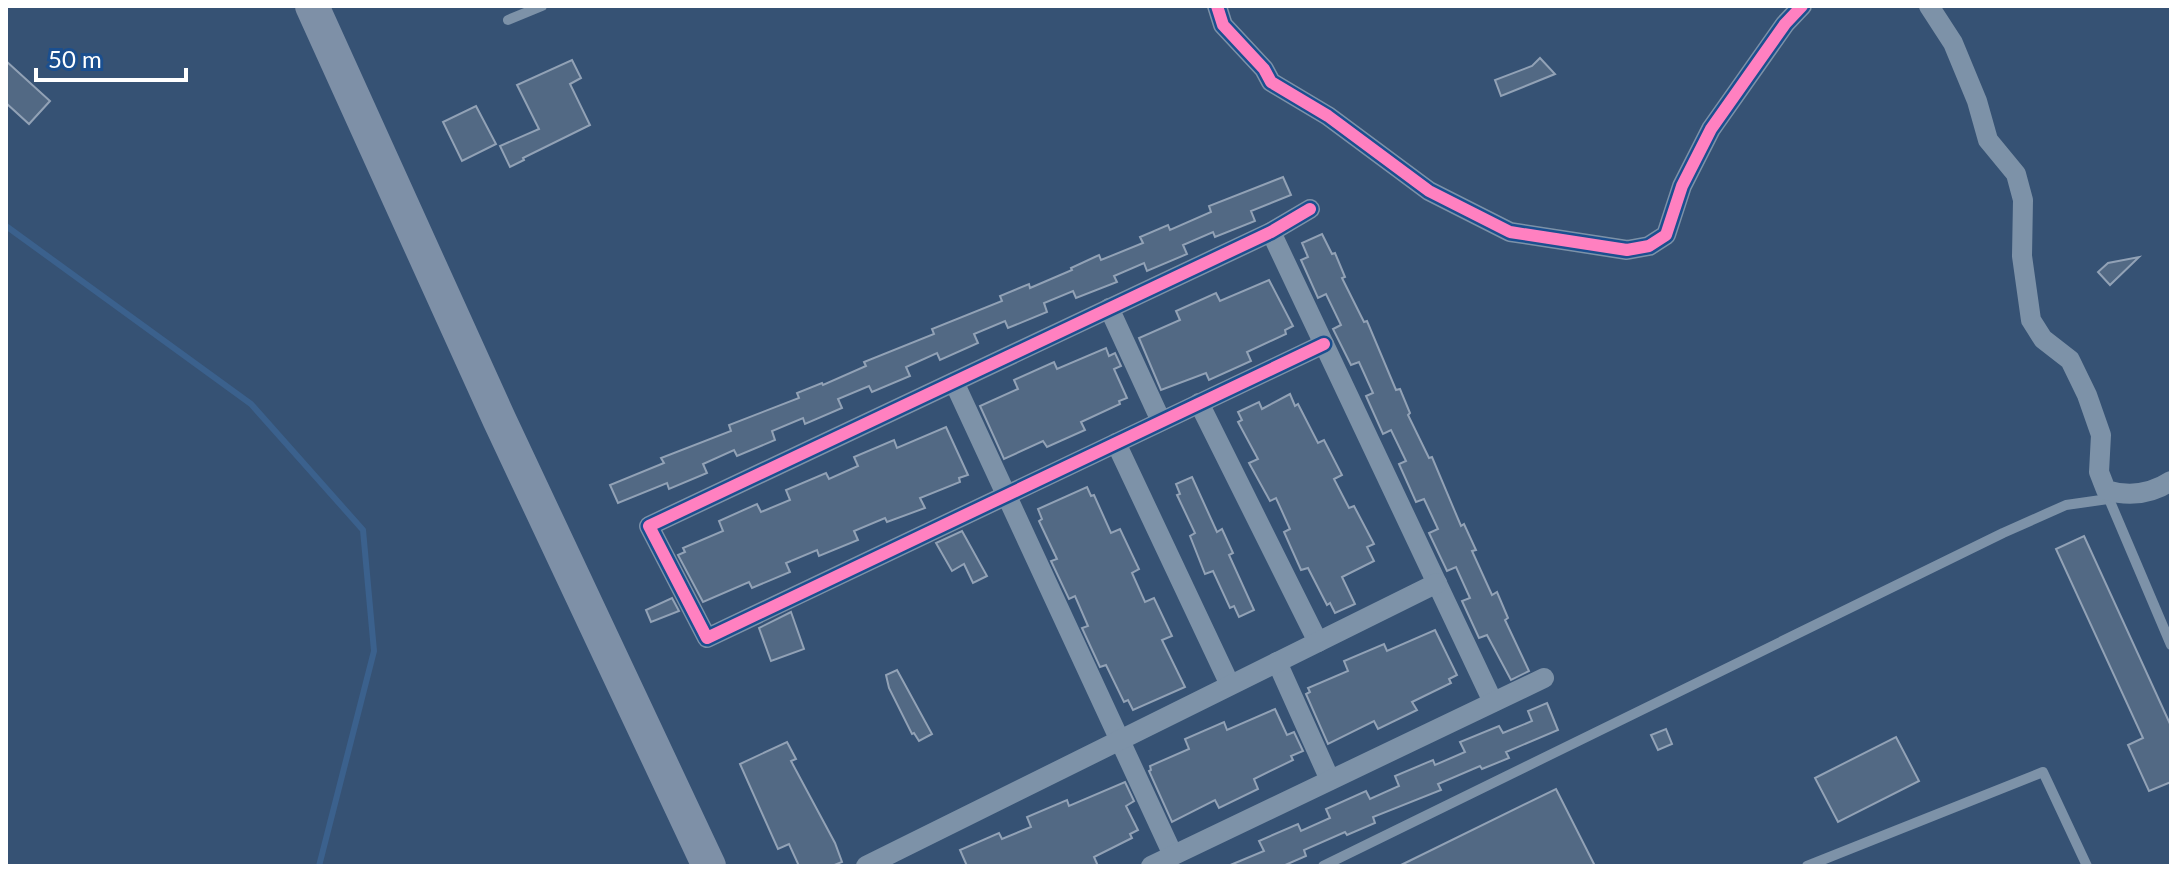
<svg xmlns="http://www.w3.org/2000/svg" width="2177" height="872" font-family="Lato,sans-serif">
  <rect width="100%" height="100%" fill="#365274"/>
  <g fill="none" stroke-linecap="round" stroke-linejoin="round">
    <!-- stream -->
    <path stroke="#3b618d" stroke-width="6" d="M6,226l245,178 112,126 11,121 -55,215"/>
  </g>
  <!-- building -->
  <g fill="#526984" stroke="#92a2b6" stroke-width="2">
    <path d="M1540,58l15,16 -54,22 -6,-16 37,-14z"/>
    <path d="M572,60l9,18 -11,6 20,41 -67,33 1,2 -14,7 -10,-21 39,-17 -22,-44z"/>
    <path d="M6,61l44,40 -21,23 -23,-21z"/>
    <path d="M476,106l20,38 -34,17 -19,-39z"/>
    <path d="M1283,177l8,18 -40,16 4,10 -40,16 -2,-5 -30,13 4,9 -40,17 -3,-8 -30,13 3,6 -41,16 -3,-7 -29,12 3,9 -39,16 -3,-7 -31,13 4,9 -38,17 -3,-7 -31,14 4,9 -38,16 -3,-6 -31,13 4,9 -37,16 -2,-6 -31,13 3,9 -38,16 -3,-6 -31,14 4,9 -38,16 -2,-6 -49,20 -8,-18 54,-22 -3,-5 70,-27 -2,-6 70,-27 -2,-5 25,-10 1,2 43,-19 -2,-4 70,-28 -2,-5 70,-28 -2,-5 29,-12 1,4 42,-18 -1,-2 28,-13 2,5 42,-17 -3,-6 28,-12 2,5 41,-18 -2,-6z"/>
    <path d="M1322,234l10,20 3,-1 10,24 -3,1 22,44 3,-1 29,69 4,-1 10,24 -2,2 21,43 3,-1 29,69 3,-2 12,26 -4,1 20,44 5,-3 11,26 -3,2 24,51 -18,9 -24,-45 -8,3 -17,-37 8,-3 -14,-31 -9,4 -18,-38 9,-4 -14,-30 -8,3 -17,-38 7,-3 -15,-31 -8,4 -17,-38 7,-3 -14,-31 -8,3 -18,-36 8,-4 -15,-31 -8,4 -17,-38 7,-3 -6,-14z"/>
    <path d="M2139,257l-29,28 -12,-13 10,-9z"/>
    <path d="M1269,280l24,46 -8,4 1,4 -39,18 4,9 -42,19 -3,-7 -45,17 -22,-52 41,-18 -4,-9 40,-18 4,8z"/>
    <path d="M1106,348l3,8 6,-3 6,13 -7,3 13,29 -8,3 1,3 -39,18 4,8 -38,17 -4,-6 -39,18 -24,-53 38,-17 -4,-9 40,-18 3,7z"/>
    <path d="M1290,394l5,12 3,-2 20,39 6,-3 18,35 -8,4 15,29 5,-2 20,38 -7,3 7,14 -32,16 13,27 -20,9 -5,-10 -3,2 -19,-37 -7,2 -17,-38 6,-3 -14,-31 -6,3 -21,-38 9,-4 -20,-37 4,-2 -4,-8 21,-10 3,7z"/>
    <path d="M946,427l22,48 -9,3 1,4 -40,16 5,10 -38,14 -2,-4 -31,13 4,9 -39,16 -2,-6 -31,13 4,9 -38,16 -3,-6 -46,20 -25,-47 7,-3 -2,-4 40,-17 -4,-10 38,-17 4,8 29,-12 -4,-10 40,-17 3,6 29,-13 -4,-9 40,-17 3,8z"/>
    <path d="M1192,477l25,55 5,-3 11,24 -4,2 25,55 -15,7 -5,-11 -4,2 -17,-37 -8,3 -15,-38 5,-3 -18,-38 3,-1 -4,-10z"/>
    <path d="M1087,487l4,9 3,-1 17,38 9,-4 19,40 -7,4 13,29 9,-4 18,38 -10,4 23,47 -52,23 -5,-10 -4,2 -18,-37 -6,2 -18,-39 6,-2 -13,-30 -6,3 -18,-38 6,-2 -18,-38 3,-2 -4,-10z"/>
    <path d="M962,531l25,45 -14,7 -9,-19 -12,7 -16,-28z"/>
    <path d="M2084,536l87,190v56l-22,9 -21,-46 15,-7 -87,-189z"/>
    <path d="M672,598l7,13 -28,11 -5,-12z"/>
    <path d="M791,612l13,37 -33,12 -12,-33z"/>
    <path d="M1435,630l22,45 -8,4 2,4 -39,19 5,8 -39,19 -4,-8 -46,23 -22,-50 4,-2 -2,-4 40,-17 -4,-10 40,-17 3,7z"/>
    <path d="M897,670l35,64 -13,7 -5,-8 -2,1 -23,-46 -3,-13z"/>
    <path d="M1547,703l11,27 -52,22 3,6 -27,11 -2,-3 -42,18 3,6 -68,27 2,6 -28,12 -2,-3 -41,18 2,6 -23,10h-55l36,-15 -5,-10 39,-17 3,7 29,-13 -4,-9 40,-18 4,8 29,-13 -4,-10 38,-16 2,5 30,-13 -5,-10 39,-16 4,7 29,-12 -4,-10z"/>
    <path d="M1275,709l12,26 7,-3 9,19 -12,5 2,4 -39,19 4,10 -39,19 -4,-8 -43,22 -23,-51 2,-1 -1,-4 39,-17 -4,-10 39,-17 3,8z"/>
    <path d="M1666,729l6,15 -14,6 -7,-15z"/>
    <path d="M1896,737l23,44 -81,41 -23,-44z"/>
    <path d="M787,742l9,17 -5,2 44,82 7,19 -10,4h-33l-10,-22 -11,5 -38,-85z"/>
    <path d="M1125,782l9,19 -8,5 12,24 -8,4 2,4 -38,19 4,9h-131l-7,-16 39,-17 3,6 29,-12 -4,-10 40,-17 2,6z"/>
    <path d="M1556,789l39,77h-196z"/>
  </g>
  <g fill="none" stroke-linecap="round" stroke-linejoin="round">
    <!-- service -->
    <g stroke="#7d92a8" stroke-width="10">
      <path d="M508,20l34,-14"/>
      <path d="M2106,492l65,153"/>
      <path d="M1323,866l680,-333 63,-28 42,-6"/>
      <path d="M1807,866l236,-94 44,94"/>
    </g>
    <!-- minor -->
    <g stroke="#7d92a8" stroke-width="20">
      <path d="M1217,6l6,19 41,44 7,13 57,34 101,75 81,41 117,18 22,-4 17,-11 16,-49 29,-57 74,-105 17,-18"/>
      <path d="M1929,6l24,37 24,58 11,39 28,34 7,26 -1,56 9,64 12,19 27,21 17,35 14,40 -2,37 7,18c23,7 45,4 65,-9"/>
      <path d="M1310,209l-39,23 -622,294 58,112 617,-294"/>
      <path d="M1271,232l222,470"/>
      <path d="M1109,308l52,113"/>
      <path d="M954,382l219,473"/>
      <path d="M1199,403l119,239"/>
      <path d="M1116,443l114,242"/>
      <path d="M1277,662l53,118"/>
      <path d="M866,866l571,-283"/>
      <path d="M1151,866l393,-188"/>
    </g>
    <!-- trunk -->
    <path stroke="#7e90a7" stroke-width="34" d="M312,6l187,413 210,447"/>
    <!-- cycleway casing -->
    <g stroke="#1b4f8f" stroke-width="17">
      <g id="cycleway">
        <path d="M1217,6l6,19 41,44 7,13 57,34 101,75 81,41 117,18 22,-4 17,-11 16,-49 29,-57 74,-105 17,-18"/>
        <path d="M1310,209l-39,23 -622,294 58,112 617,-294"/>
      </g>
    </g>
    <!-- cycleway -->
    <use href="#cycleway" stroke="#ff80c0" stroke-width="12"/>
  </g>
  <!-- border -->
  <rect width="2177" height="872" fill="none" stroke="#ffffff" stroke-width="16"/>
  <!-- scale -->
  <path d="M36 68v12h150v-12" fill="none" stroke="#ffffff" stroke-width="4"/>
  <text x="48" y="68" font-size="24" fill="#ffffff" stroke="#1b4f8f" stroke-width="6" paint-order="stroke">50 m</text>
</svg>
